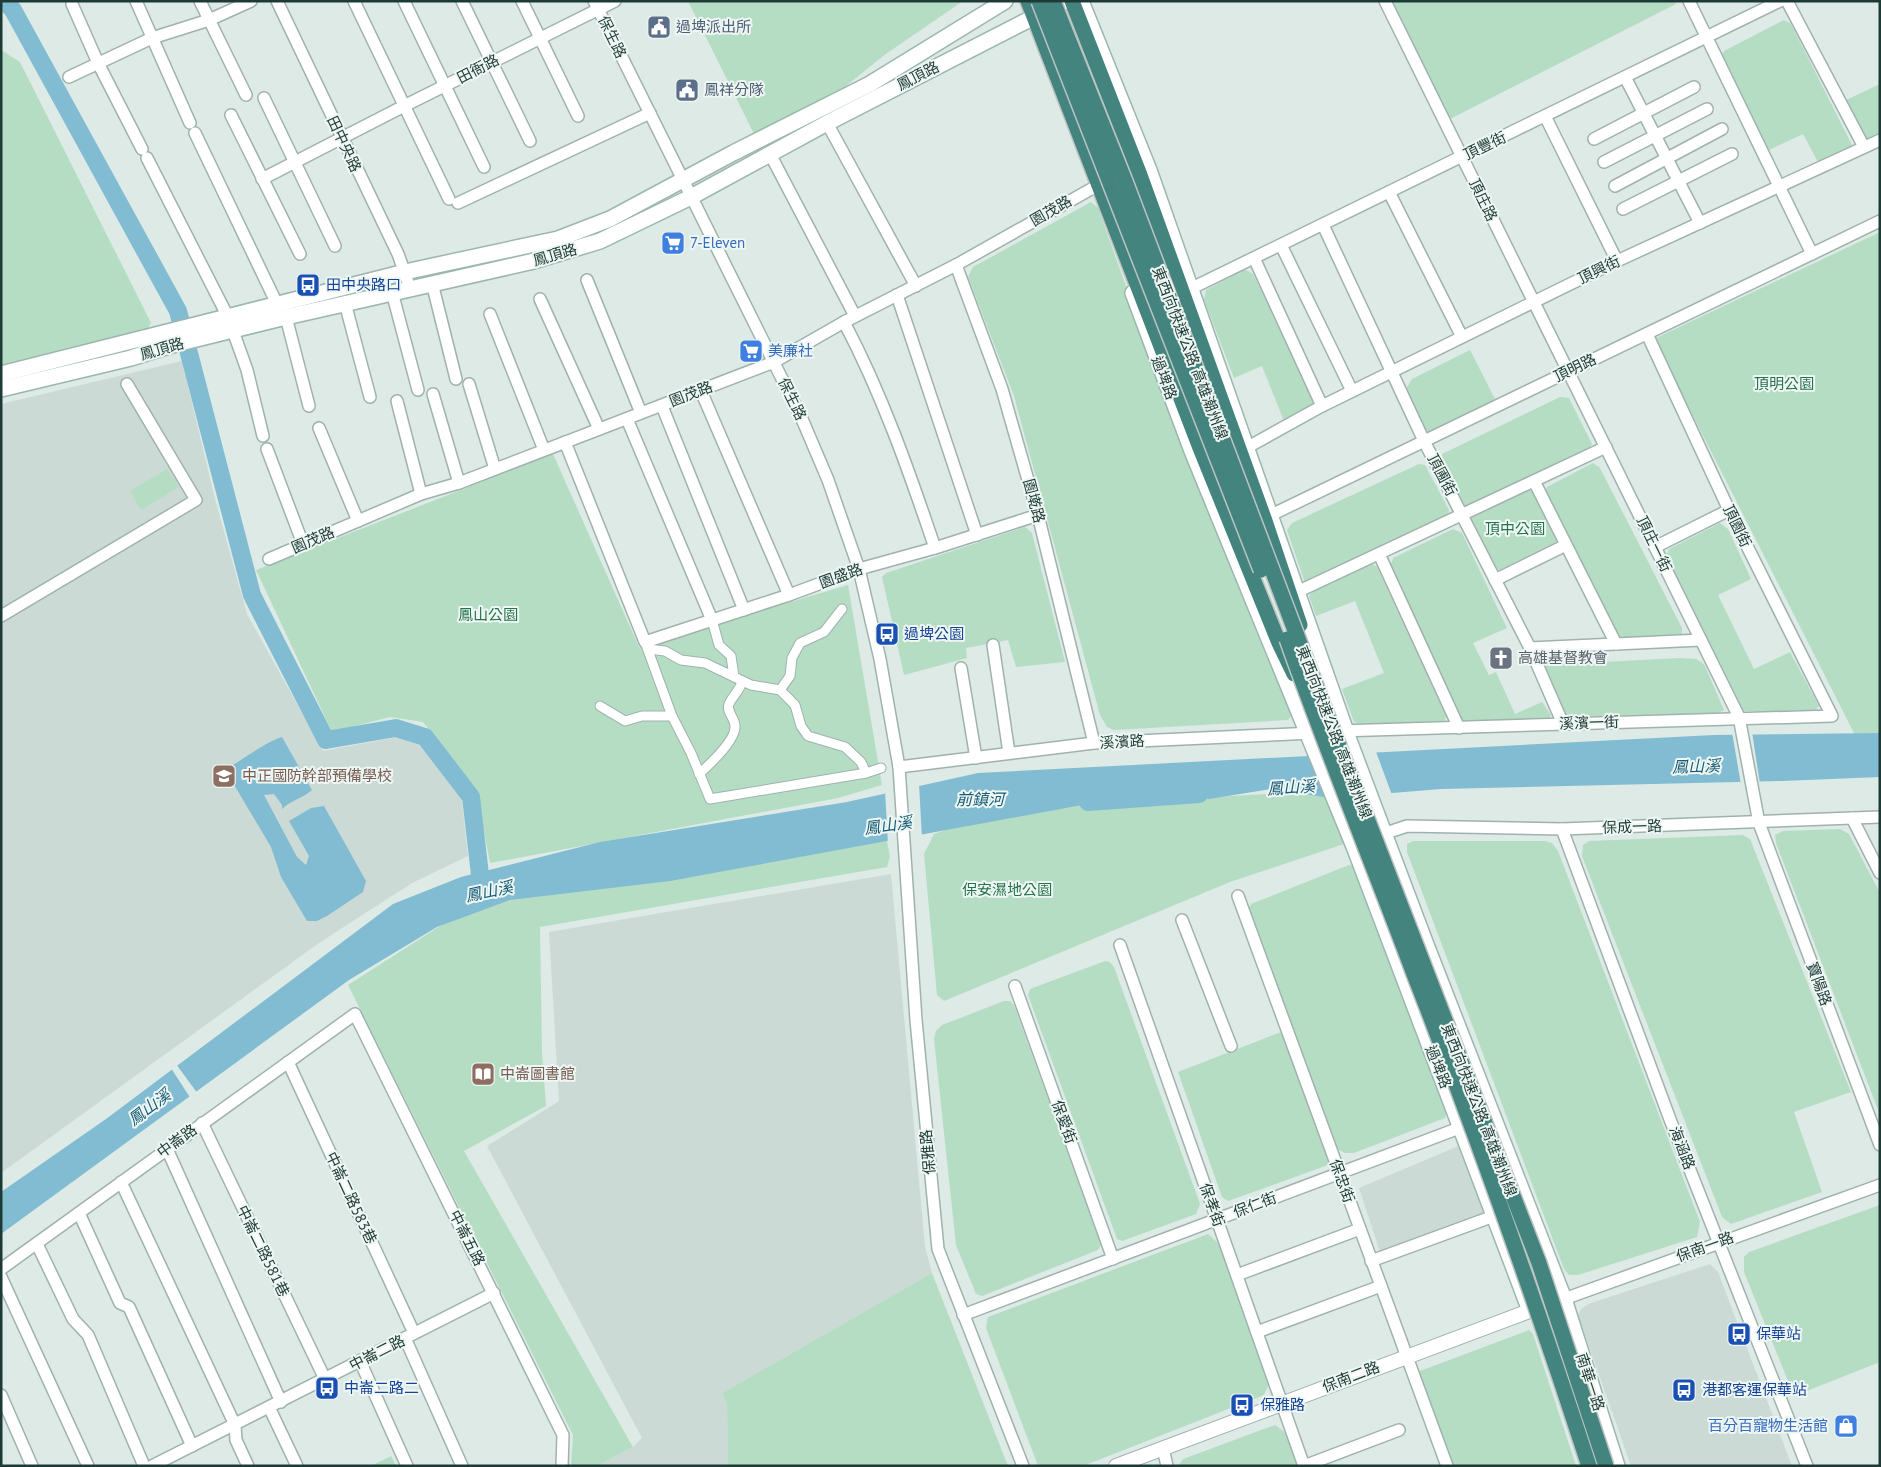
<svg xmlns="http://www.w3.org/2000/svg" width="1881" height="1467" font-family="'PT Sans','Noto Sans TC',sans-serif">
  <rect width="100%" height="100%" fill="#ddeae6"/>
  <!-- built -->
  <g fill="#ccdad5">
    <path d="M182,361l33,138 32,115 76,137 80,-15 16,6 42,52 7,62 -56,27 -93,60 -318,230v-769z"/>
    <path d="M891,874l34,373 7,26 -210,120 5,11 1,62h-131l36,-19 9,-9 -155,-292 72,-45 -10,-169z"/>
    <path d="M1461,1145l28,68 -108,42 -22,-67z"/>
    <path d="M1710,1264l8,8 74,194h-161l-53,-151 3,-6 7,-5z"/>
  </g>
  <!-- green -->
  <g fill="#b5ddc4">
    <path d="M688,1h275l-80,55 -43,35 -86,43z"/>
    <path d="M1392,1h283l1,3 -226,115z"/>
    <path d="M1784,20l7,4 61,121 -1,4 -32,15 -16,-30 -34,16 -47,-95 2,-4z"/>
    <path d="M1,50l19,12 131,261 -4,7 -146,35z"/>
    <path d="M1880,84v50l-12,6 -5,-3 -19,-36z"/>
    <path d="M1091,202l7,6 94,262 102,243 -6,7 -174,10 -7,-3 -7,-12 -86,-319 -46,-119 5,-10z"/>
    <path d="M1880,232v510l-21,1 -205,-404z"/>
    <path d="M1244,269l9,5 62,125 -2,6 -29,16 -22,-55 -28,12 -30,-78 2,-10z"/>
    <path d="M1470,350l26,51 -64,32 -7,-2 -19,-42 6,-10z"/>
    <path d="M1560,397l9,1 23,46 -5,8 -118,56 -8,-3 -21,-41 2,-10z"/>
    <path d="M553,454l86,193 209,-62 34,200 -44,13 -348,65 -11,-58 -25,-44 -31,-39 -33,-5 -58,15 -76,-162z"/>
    <path d="M1593,463l7,5 82,160v8l-60,2 -7,-4 -70,-140 2,-7z"/>
    <path d="M1419,464l6,1 24,45 -1,7 -143,66 -18,-53 5,-7z"/>
    <path d="M167,469l12,18 -38,23 -11,-19z"/>
    <path d="M1523,490l9,1 25,47 -1,6 -56,26 -5,-2 -25,-49 3,-5z"/>
    <path d="M1720,523l8,6 23,50 -33,16 36,74 36,-17 29,54 -5,5h-74l-74,-154 3,-8z"/>
    <path d="M1025,527l7,6 33,129 -49,5 -8,-27 -42,8 1,10 -63,17 -22,-98 4,-4z"/>
    <path d="M1453,529l9,4 45,95 -34,15 16,32 7,-3 19,42 27,-12 9,13 -2,5 -83,3 -7,-4 -69,-152 3,-9z"/>
    <path d="M1371,563l6,4 69,149 -2,8 -81,1 -9,-3 -12,-33 42,-16 -29,-72 -39,15 -7,-20 4,-5z"/>
    <path d="M1680,658l16,1 8,5 20,46 -6,3 -150,4 -6,-6 -19,-46z"/>
    <path d="M1324,791l20,53 -114,38 -286,119 -7,-6 -13,-141 10,-20 74,-26z"/>
    <path d="M1840,829l9,5 31,59v222l-104,-272 -1,-8 8,-4z"/>
    <path d="M1743,835l7,4 101,253 -57,20 28,80 -91,32 -9,-7 -140,-361 1,-11 6,-4z"/>
    <path d="M886,837l4,19 -3,11 -347,60 2,125 4,54 -82,45 169,296 -36,19h-26l2,-31 -225,-450 117,-75 175,-39z"/>
    <path d="M1413,841h132l7,2 6,8 142,371 -3,15 -119,38h-9l-5,-6 -157,-417v-8z"/>
    <path d="M1349,865l7,1 91,243 -2,9 -91,35h-9l-8,-4 -90,-238 4,-7z"/>
    <path d="M1105,961l5,1 4,5 86,237 -4,10 -74,27 -5,-2 -89,-244 2,-6z"/>
    <path d="M1004,1001h6l4,4 87,240 -3,5 -116,46 -6,-2 -20,-49 -22,-206 2,-8 6,-6z"/>
    <path d="M1281,1032l49,127 -2,6 -100,36 -6,-4 -44,-125z"/>
    <path d="M1880,1205v157l-86,34 -50,-124v-15l5,-5z"/>
    <path d="M1208,1234l11,10 50,140 -5,11 -181,71h-45l-52,-138 2,-11z"/>
    <path d="M932,1273l76,193h-280l-1,-62 -5,-11z"/>
    <path d="M1529,1330l4,4 43,132h-123l-33,-85v-10z"/>
    <path d="M1275,1425l12,9 11,32h-120l5,-7z"/>
    <path d="M391,1456l5,10h-25z"/>
  </g>
  <!-- water -->
  <g fill="#82bcd2">
    <path d="M1880,733v44l-98,4 -341,8 -110,9 -60,-9 -62,10 -62,-6 -477,88 -160,19 -73,27 -88,53 -348,254v-42l105,-73 287,-215 68,-27 139,-35 247,-40 131,-29 736,-38z"/>
    <path d="M282,737l30,53c-10,9 -21,10 -30,19v-4l-8,-11 -10,1 33,62 9,8 3,-9 -20,-35 22,-13 13,-2 42,75 -3,11 -36,24 -10,5h-10l-26,-44 -10,-30 -38,-64 -5,-15c15,-9 38,-26 54,-31z"/>
  </g>
  <!-- pier -->
  <g fill="#ddeae6">
    <path d="M1732,732h20l8,52 -19,1z"/>
    <path d="M1375,749l17,46 -61,5 -22,-47z"/>
    <path d="M919,784l3,54 -34,6 -3,-53z"/>
    <path d="M176,1064l22,30 -7,5 -20,-31z"/>
  </g>
  <g fill="none" stroke-linecap="round" stroke-linejoin="round">
    <!-- river -->
    <g stroke="#82bcd2" stroke-width="18">
      <path d="M5,1l8,9 165,301 74,284 74,145 70,-12 29,9 46,60 11,95"/>
      <path d="M1088,802l111,-8"/>
    </g>
    <!-- pedestrian casing -->
    <g stroke="#a0b2ae" stroke-width="11">
      <g id="pedestrian">
        <path d="M712,620l7,25 12,11 3,21"/>
        <path d="M645,642l27,74 19,37 19,46 156,-26 15,-5"/>
        <path d="M648,649l17,2 16,9 24,3 46,22 29,5 15,15 6,21 7,10 37,11 16,15 5,11"/>
        <path d="M780,690l10,-14 2,-18 8,-15 24,-11 18,-23"/>
        <path d="M600,706l25,15 17,-5h30"/>
        <path d="M699,774c10,-9 37,-34 36,-48 0,-8 -9,-14 -6,-22 4,-9 11,-13 13,-23"/>
      </g>
    </g>
    <!-- minor casing -->
    <g stroke="#a0b2ae" stroke-width="14">
      <g id="minor">
        <path d="M136,1l54,122"/>
        <path d="M200,1l46,94"/>
        <path d="M277,1l121,253 12,34"/>
        <path d="M354,1l95,198"/>
        <path d="M404,1l80,166"/>
        <path d="M462,1l68,140"/>
        <path d="M522,1l56,115"/>
        <path d="M594,1l208,418 26,61 31,89 21,90 19,108 17,253 22,229 85,217"/>
        <path d="M1385,1l354,716 20,106 121,322"/>
        <path d="M1689,1l123,253"/>
        <path d="M1787,1l77,146"/>
        <path d="M72,4l26,59 44,86"/>
        <path d="M69,77l83,-39 57,-18 42,-19"/>
        <path d="M1625,77l75,146"/>
        <path d="M264,98l71,148"/>
        <path d="M231,115l69,139"/>
        <path d="M1545,116l72,145"/>
        <path d="M827,123l89,163"/>
        <path d="M195,133l82,171"/>
        <path d="M1594,139l100,-52"/>
        <path d="M770,154l85,162"/>
        <path d="M147,158l81,159 19,53 16,66"/>
        <path d="M1604,162l103,-53"/>
        <path d="M262,179l142,-73 211,-105"/>
        <path d="M1615,186l107,-57"/>
        <path d="M1389,192l73,145"/>
        <path d="M458,203l192,-90"/>
        <path d="M1623,209l109,-55"/>
        <path d="M1323,225l101,216 106,207 33,76"/>
        <path d="M1281,245l71,146"/>
        <path d="M1254,258l68,148"/>
        <path d="M956,265l46,124 36,126 56,228"/>
        <path d="M587,280l54,133"/>
        <path d="M432,283l24,96"/>
        <path d="M1190,289l590,-288"/>
        <path d="M392,292l26,98"/>
        <path d="M897,295l80,240"/>
        <path d="M540,299l59,130"/>
        <path d="M345,303l25,94"/>
        <path d="M490,314l54,136"/>
        <path d="M286,317l23,89"/>
        <path d="M844,322c38,72 65,149 91,226"/>
        <path d="M469,384l26,85"/>
        <path d="M701,391l88,204"/>
        <path d="M433,394l26,89"/>
        <path d="M397,401l24,93"/>
        <path d="M662,406l82,204"/>
        <path d="M627,419l85,201"/>
        <path d="M319,428l39,93"/>
        <path d="M565,442l80,200 144,-47 70,-26 76,-21 103,-33"/>
        <path d="M1248,447l74,-41 295,-145 263,-121"/>
        <path d="M267,449l36,95"/>
        <path d="M1534,481l82,163"/>
        <path d="M1271,515l609,-294"/>
        <path d="M1655,547l74,-37"/>
        <path d="M1379,554l80,174"/>
        <path d="M269,559l152,-65 38,-11 315,-121 70,-40 112,-57 137,-77"/>
        <path d="M1495,580l71,-35"/>
        <path d="M1297,592l309,-145"/>
        <path d="M1,616l195,-116 -69,-116"/>
        <path d="M993,645l16,108"/>
        <path d="M1530,648l171,-8"/>
        <path d="M961,668l15,90"/>
        <path d="M1339,731l493,-15 -103,-206 -82,-176"/>
        <path d="M899,767l195,-24 219,-10"/>
        <path d="M1852,818l28,55"/>
        <path d="M1562,829l109,293 136,344"/>
        <path d="M1386,833l21,-7 155,3 318,-12"/>
        <path d="M1238,896l209,570"/>
        <path d="M1182,920l49,126"/>
        <path d="M1120,945l184,521"/>
        <path d="M1015,986l98,273"/>
        <path d="M288,1062l126,271"/>
        <path d="M202,1123l123,256"/>
        <path d="M167,1149l114,253"/>
        <path d="M121,1182l114,243 1,15 12,26"/>
        <path d="M79,1213l41,90 9,4 63,139"/>
        <path d="M37,1244l36,75 15,16 56,131"/>
        <path d="M1371,1261l123,-45"/>
        <path d="M1,1269l354,-255 208,421 -1,31"/>
        <path d="M1237,1275l123,-46"/>
        <path d="M1,1277l87,189"/>
        <path d="M1564,1299l316,-114"/>
        <path d="M963,1315l499,-188"/>
        <path d="M1257,1332l124,-46"/>
        <path d="M405,1338l57,128"/>
        <path d="M360,1361l47,105"/>
        <path d="M1,1395l31,71"/>
        <path d="M269,1407l28,59"/>
        <path d="M1163,1448l4,18"/>
        <path d="M152,1466l342,-173"/>
        <path d="M1304,1466l95,-36"/>
      </g>
    </g>
    <!-- tertiary casing -->
    <g stroke="#a0b2ae" stroke-width="16">
      <path id="tertiary" d="M1116,1466l424,-159"/>
    </g>
    <!-- secondary casing -->
    <g stroke="#9cb6b0" stroke-width="18">
      <g id="secondary">
        <path d="M1081,1l68,169 201,573 75,199 139,357 53,167"/>
        <path d="M1133,293l59,158 163,398 174,459"/>
        <path d="M1,374l404,-102 153,-33 52,-20 123,-66 137,-69 135,-83"/>
        <path d="M1,389l130,-31 41,-13 114,-28 248,-56 66,-20 91,-44 136,-74 238,-122"/>
      </g>
    </g>
    <!-- trunk casing -->
    <g stroke="#bcc4c3" stroke-width="18">
      <g id="trunk">
        <path d="M1028,1l172,447 79,195 15,31"/>
        <path d="M1072,1l68,174 124,343 36,107"/>
      </g>
    </g>
    <!-- pedestrian -->
    <use href="#pedestrian" stroke="#fff" stroke-width="9"/>
    <!-- minor -->
    <use href="#minor" stroke="#fff" stroke-width="11"/>
    <!-- tertiary -->
    <use href="#tertiary" stroke="#fff" stroke-width="14"/>
    <!-- secondary -->
    <use href="#secondary" stroke="#fff" stroke-width="15"/>
    <!-- trunk -->
    <use href="#trunk" stroke="#44847e" stroke-width="15"/>
    <!-- trunk-bridge casing -->
    <g stroke="#bcc4c3" stroke-width="18" stroke-linecap="butt">
      <g id="trunk-bridge">
        <path d="M1039,1l222,569"/>
        <path d="M1053,1l72,180 202,534 212,548 67,203"/>
        <path d="M1287,639c40,113 85,223 127,335 63,162 121,326 175,492"/>
      </g>
    </g>
    <!-- trunk-bridge -->
    <use href="#trunk-bridge" stroke="#44847e" stroke-width="15"/>
  </g>
  <!-- icons -->
  <defs>
    <g id="civic-square" transform="scale(1.25)"><rect x="-9" y="-9" width="18" height="18" rx="4" fill="#5c6f8a" stroke="#eef7f3"/><path d="M-.6-6.5H3V-4.5H.6V-3L4-1V1h2V6H-6V1h2V-1L-.6-3ZM-1.2 2.5V6h2.4V2.5Z" fill="#fff"/></g>
    <g id="supermarket-square" transform="scale(1.25)"><rect x="-9" y="-9" width="18" height="18" rx="4" fill="#3f7fe0" stroke="#eef7f3"/><path d="M-6-5.5h2.5l.6 2H6L4.5 2H-2.5L-4.4-4H-6ZM-1.5 3.2a1.3 1.3 0 1 0 .1 0ZM3 3.2a1.3 1.3 0 1 0 .1 0Z" fill="#fff"/></g>
    <g id="bus-square" transform="scale(1.25)"><rect x="-9" y="-9" width="18" height="18" rx="4" fill="#1a4fb4" stroke="#eef7f3"/><path d="M-5-6H5V4H4V6H2V4H-2V6H-4V4H-5ZM-3.5-4V0h7V-4ZM-3.5 1.2v1.5H-2V1.2ZM2 1.2v1.5H3.5V1.2Z" fill="#fff"/></g>
    <g id="church-square" transform="scale(1.25)"><rect x="-9" y="-9" width="18" height="18" rx="4" fill="#6b7280" stroke="#eef7f3"/><path d="M-1.2-6h2.4v3.5h3.3v2.4h-3.3V6h-2.4V-.1h-3.3v-2.4h3.3Z" fill="#fff"/></g>
    <g id="school-square" transform="scale(1.25)"><rect x="-9" y="-9" width="18" height="18" rx="4" fill="#8d6e63" stroke="#eef7f3"/><path d="M0-5L7-2L0 1L-7-2ZM-4 1L0 2.5L4 1V4Q0 6-4 4Z" fill="#fff"/></g>
    <g id="library-square" transform="scale(1.25)"><rect x="-9" y="-9" width="18" height="18" rx="4" fill="#8d6e63" stroke="#eef7f3"/><path d="M-6-4Q-3-5.5-.7-3.5V5Q-3 3-6 4ZM6-4Q3-5.5 .7-3.5V5Q3 3 6 4Z" fill="#fff"/></g>
    <g id="shop-square" transform="scale(1.25)"><rect x="-9" y="-9" width="18" height="18" rx="4" fill="#3f7fe0" stroke="#eef7f3"/><path d="M-5-2.5h2.3a2.7 3.5 0 0 1 5.4 0H5L5.5 6h-11ZM-1.5-2.5h3a1.5 2.3 0 0 0-3 0Z" fill="#fff"/></g>
  </defs>
  <g fill-rule="evenodd">
    <use href="#civic-square" x="659" y="27"/>
    <use href="#civic-square" x="687" y="90"/>
    <use href="#supermarket-square" x="673" y="243"/>
    <use href="#bus-square" x="308" y="285"/>
    <use href="#supermarket-square" x="751" y="351"/>
    <use href="#bus-square" x="887" y="634"/>
    <use href="#church-square" x="1501" y="658"/>
    <use href="#school-square" x="224" y="776"/>
    <use href="#library-square" x="483" y="1074"/>
    <use href="#bus-square" x="1739" y="1334"/>
    <use href="#bus-square" x="327" y="1388"/>
    <use href="#bus-square" x="1684" y="1390"/>
    <use href="#bus-square" x="1242" y="1405"/>
    <use href="#shop-square" x="1846" y="1426"/>
  </g>
  <g text-anchor="middle" stroke-width="4" stroke-linejoin="round" paint-order="stroke">
    <!-- service labels -->
    <g font-size="15" fill="#4e5e75" stroke="#eef7f3" text-anchor="start">
      <text x="676" y="32">過埤派出所</text>
      <text x="704" y="95">鳳祥分隊</text>
    </g>
    <!-- street labels -->
    <g font-size="15" fill="#1e3a36" stroke="#eef7f3">
      <text transform="translate(612 37) rotate(64)" y="5">保生路</text>
      <text transform="translate(478 69) rotate(-27)" y="5">田衙路</text>
      <text transform="translate(918 76) rotate(-27)" y="5">鳳頂路</text>
      <text transform="translate(344 144) rotate(65)" y="5">田中央路</text>
      <text transform="translate(1485 146) rotate(-26)" y="5">頂豐街</text>
      <text transform="translate(1483 200) rotate(64)" y="5">頂庄路</text>
      <text transform="translate(1051 211) rotate(-30)" y="5">園茂路</text>
      <text transform="translate(555 255) rotate(-16)" y="5">鳳頂路</text>
      <text transform="translate(1599 270) rotate(-26)" y="5">頂興街</text>
      <text transform="translate(162 349) rotate(-16)" y="5">鳳頂路</text>
      <text transform="translate(1190 353) rotate(69)" y="5">東西向快速公路 高雄潮州線</text>
      <text transform="translate(1575 368) rotate(-26)" y="5">頂明路</text>
      <text transform="translate(1164 378) rotate(69)" y="5">過埤路</text>
      <text transform="translate(691 394) rotate(-21)" y="5">園茂路</text>
      <text transform="translate(792 399) rotate(64)" y="5">保生路</text>
      <text transform="translate(1442 475) rotate(62)" y="5">頂圃街</text>
      <text transform="translate(1034 501) rotate(75)" y="5">園墘路</text>
      <text transform="translate(1737 526) rotate(64)" y="5">頂園街</text>
      <text transform="translate(313 540) rotate(-23)" y="5">園茂路</text>
      <text transform="translate(1654 544) rotate(64)" y="5">頂庄一街</text>
      <text transform="translate(841 576) rotate(-20)" y="5">園盛路</text>
      <text transform="translate(1589 723) rotate(-2)" y="5">溪濱一街</text>
      <text transform="translate(1334 732) rotate(69)" y="5">東西向快速公路 高雄潮州線</text>
      <text transform="translate(1122 742) rotate(-3)" y="5">溪濱路</text>
      <text transform="translate(1632 827) rotate(-2)" y="5">保成一路</text>
      <text transform="translate(1819 984) rotate(70)" y="5">寶陽路</text>
      <text transform="translate(1438 1067) rotate(68)" y="5">過埤路</text>
      <text transform="translate(1479 1110) rotate(69)" y="5">東西向快速公路 高雄潮州線</text>
      <text transform="translate(1064 1122) rotate(70)" y="5">保愛街</text>
      <text transform="translate(177 1141) rotate(-36)" y="5">中崙路</text>
      <text transform="translate(1682 1148) rotate(69)" y="5">海涵路</text>
      <text transform="translate(928 1152) rotate(-95)" y="5">保雅路</text>
      <text transform="translate(1342 1181) rotate(70)" y="5">保忠街</text>
      <text transform="translate(351 1198) rotate(65)" y="5">中崙二路583巷</text>
      <text transform="translate(1212 1205) rotate(70)" y="5">保孝街</text>
      <text transform="translate(1255 1205) rotate(-21)" y="5">保仁街</text>
      <text transform="translate(467 1238) rotate(63)" y="5">中崙五路</text>
      <text transform="translate(1705 1247) rotate(-20)" y="5">保南一路</text>
      <text transform="translate(263 1251) rotate(64)" y="5">中崙二路581巷</text>
      <text transform="translate(377 1353) rotate(-27)" y="5">中崙二路</text>
      <text transform="translate(1351 1377) rotate(-21)" y="5">保南二路</text>
      <text transform="translate(1590 1382) rotate(72)" y="5">南華一路</text>
    </g>
    <!-- shop labels -->
    <g font-size="15" fill="#366cbe" stroke="#eef7f3" text-anchor="start">
      <text x="690" y="248">7-Eleven</text>
      <text x="768" y="356">美廉社</text>
      <text x="1828" y="1431" text-anchor="end">百分百寵物生活館</text>
    </g>
    <!-- transit labels -->
    <g font-size="15" fill="#164399" stroke="#eef7f3" text-anchor="start">
      <text x="326" y="290">田中央路口</text>
      <text x="904" y="639">過埤公園</text>
      <text x="1756" y="1339">保華站</text>
      <text x="344" y="1393">中崙二路二</text>
      <text x="1702" y="1395">港都客運保華站</text>
      <text x="1260" y="1410">保雅路</text>
    </g>
    <!-- park labels -->
    <g font-size="15" fill="#27724e" stroke="#eef7f3">
      <text x="1784" y="389">頂明公園</text>
      <text x="1515" y="534">頂中公園</text>
      <text x="488" y="620">鳳山公園</text>
      <text x="1007" y="895">保安濕地公園</text>
    </g>
    <!-- worship labels -->
    <g font-size="15" fill="#5b616d" stroke="#eef7f3" text-anchor="start">
      <text x="1518" y="663">高雄基督教會</text>
    </g>
    <!-- education labels -->
    <g font-size="15" fill="#785e54" stroke="#eef7f3" text-anchor="start">
      <text x="242" y="781">中正國防幹部預備學校</text>
      <text x="500" y="1079">中崙圖書館</text>
    </g>
    <!-- water labels -->
    <g font-size="16" font-style="italic" fill="#175b77" stroke="#eef7f3">
      <text transform="translate(1696 766) rotate(-2)" y="6">鳳山溪</text>
      <text transform="translate(1291 787) rotate(-4)" y="6">鳳山溪</text>
      <text x="980" y="805">前鎮河</text>
      <text transform="translate(888 825) rotate(-8)" y="6">鳳山溪</text>
      <text transform="translate(489 891) rotate(-12)" y="6">鳳山溪</text>
      <text transform="translate(149 1107) rotate(-37)" y="6">鳳山溪</text>
    </g>
  </g>
  <!-- border -->
  <rect width="1881" height="1467" fill="none" stroke="#1e3a36" stroke-width="5"/>
</svg>
